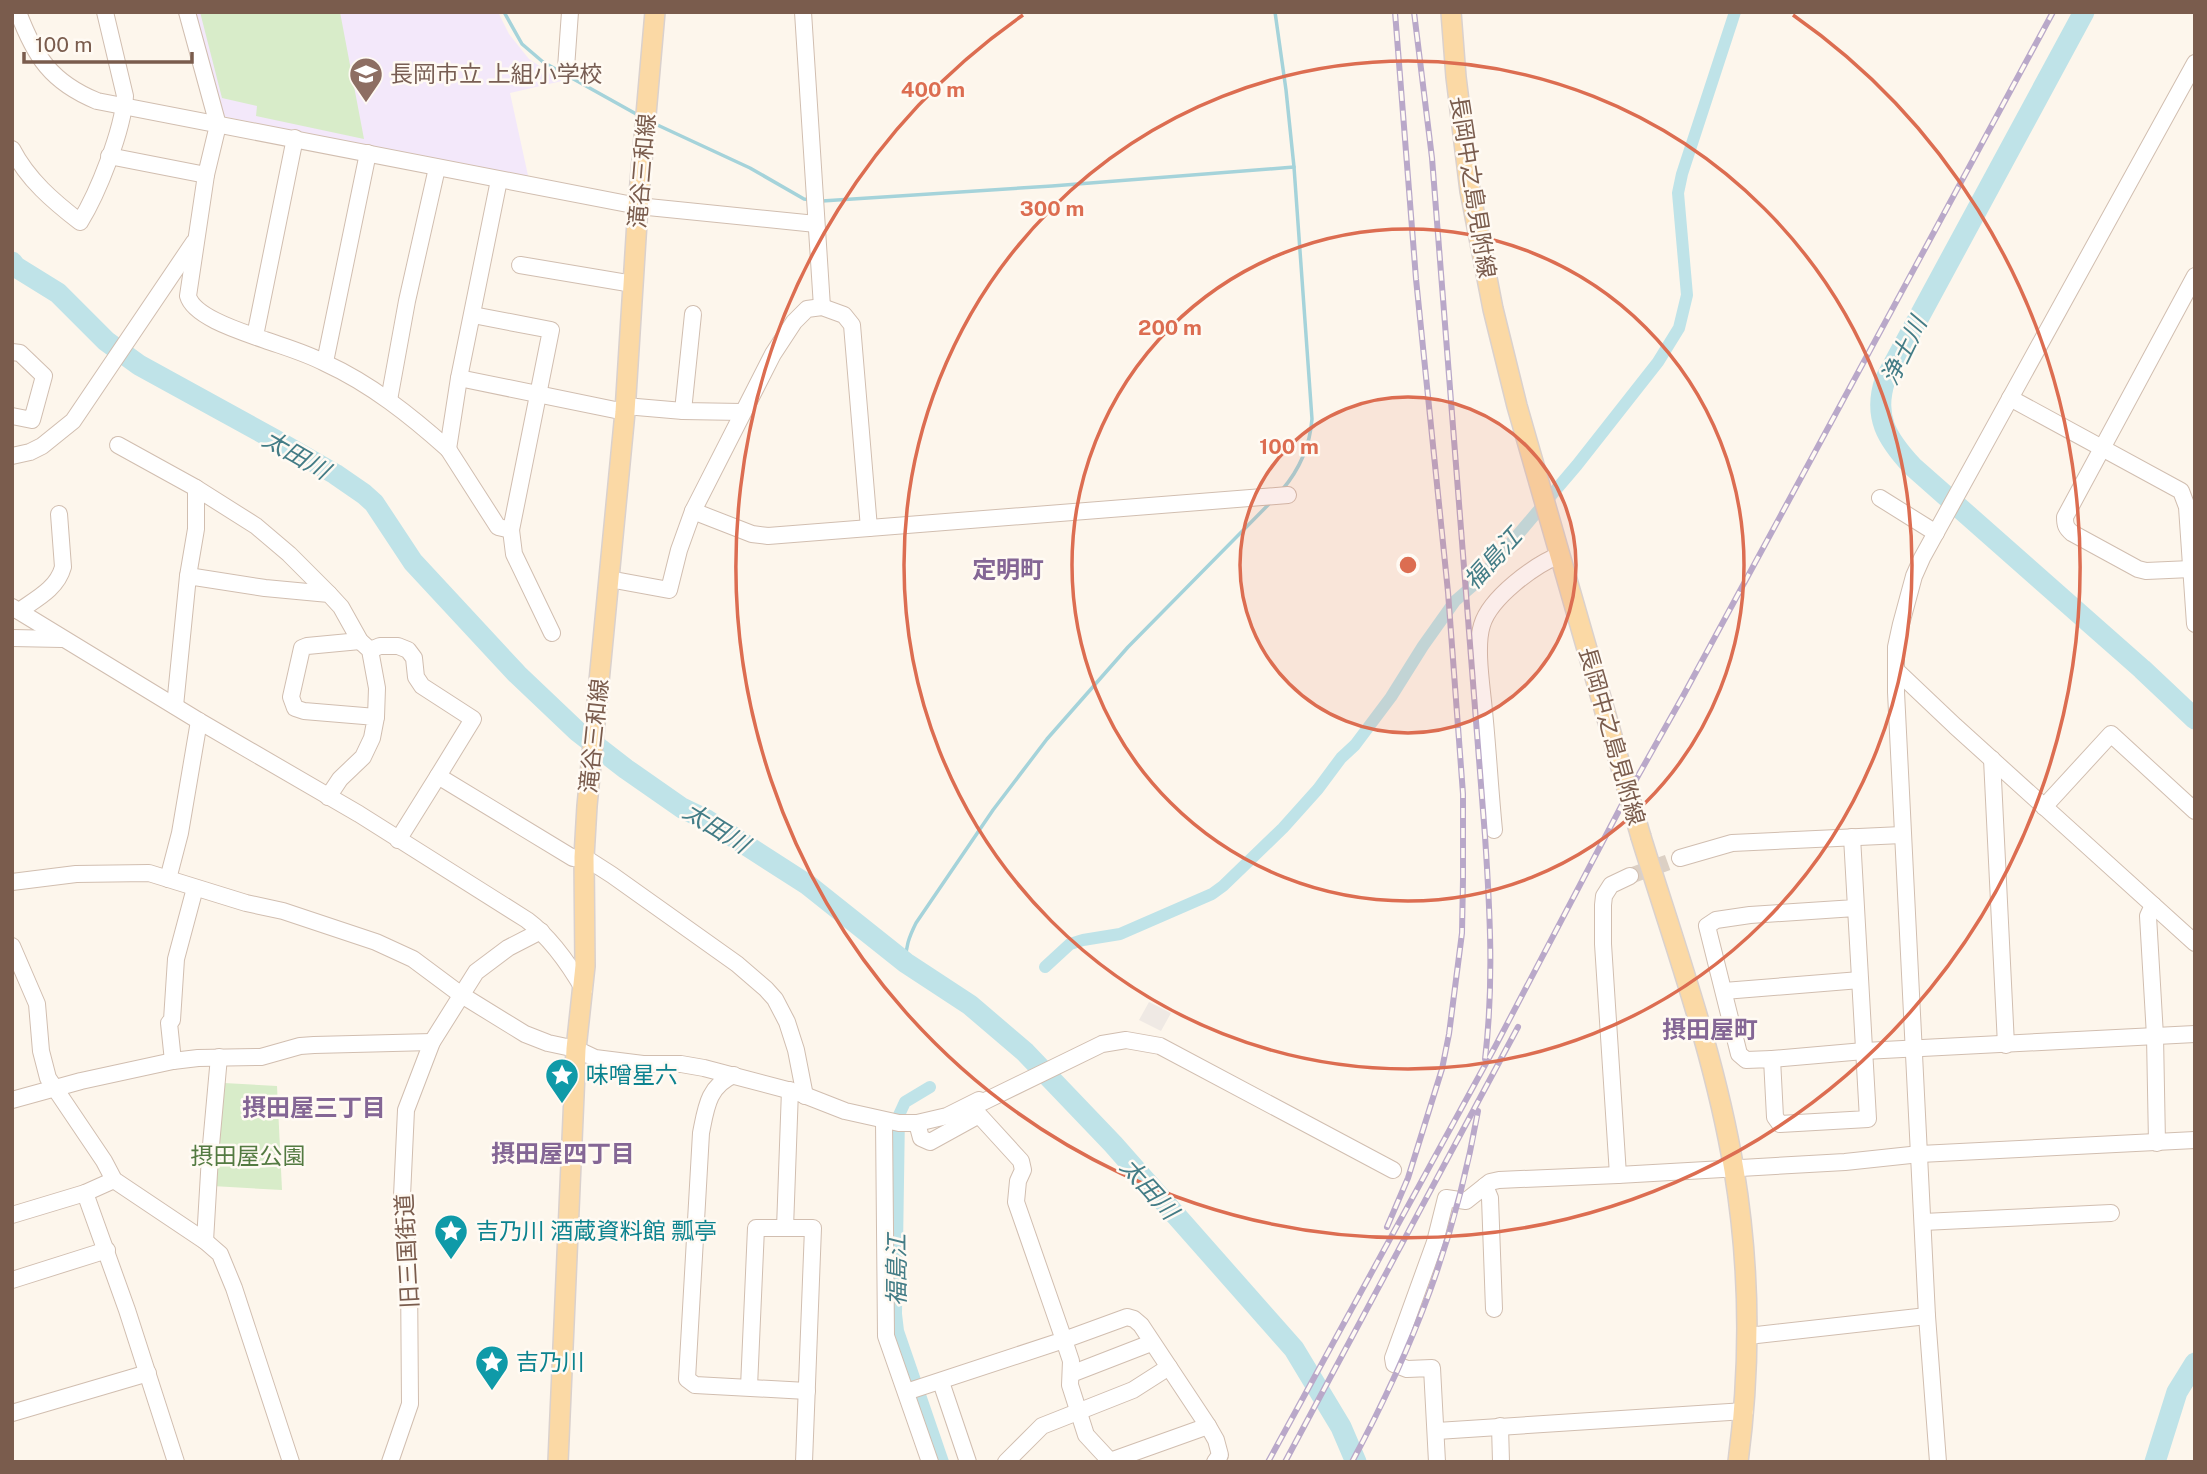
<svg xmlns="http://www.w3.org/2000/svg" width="2207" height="1474" font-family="'Public Sans','Noto Sans JP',sans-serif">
  <rect width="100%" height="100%" fill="#fdf6ec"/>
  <!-- industrial -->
  <path fill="#efe9e4" d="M1149,1002l22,11 -10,18 -22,-11z"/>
  <!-- education -->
  <path fill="#f3e8fa" d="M193,12h305l11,22 20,25 33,22 -52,12 19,87 -307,-64z"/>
  <!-- green -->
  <g fill="#d8ecc9">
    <path d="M200,12h140l24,127 -108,-23 1,-10 -35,-8z"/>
    <path d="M224,1083l53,3 5,104 -70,-4z"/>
  </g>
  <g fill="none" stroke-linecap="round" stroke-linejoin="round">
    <!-- stream -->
    <g stroke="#a5d3da" stroke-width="3.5">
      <path d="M504,12l18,32 21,18 95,53"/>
      <path d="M1275,12l11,78 8,77 18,252c-2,26 -13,51 -30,71"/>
      <path d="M651,122l99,46 54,31 7,1"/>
      <path d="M822,201l230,-15 242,-19"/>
      <path d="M906,963c-1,-15 3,-26 10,-40l77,-113 54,-71 81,-92 142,-144"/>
    </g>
    <!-- canal -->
    <g stroke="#bfe3e8" stroke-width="12">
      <path d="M1045,967l25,-23 13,-4 37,-6 92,-40 11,-8 60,-58 35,-39 23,-31 14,-13 36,-48 32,-51 32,-45 21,-18 22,-25 79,-93 81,-103 21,-34 8,-33 -9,-102 4,-19 53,-162"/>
      <path d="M930,1087l-25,15 -6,13 -3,199 2,17 45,131"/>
    </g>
    <!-- river -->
    <g stroke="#bfe3e8" stroke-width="21">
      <path d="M2084,12l-199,368c-12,37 2,59 27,86l230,203 53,50"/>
      <path d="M12,262l4,5 42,26 48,48 33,24 140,77 56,32 29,20 10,9 39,59 104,112 60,57 49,38 56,39 25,12 101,65 98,78 64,42 55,47 88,92 181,205 47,78 15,35"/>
      <path d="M2155,1462l22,-70 18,-29"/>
    </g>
    <!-- minor-tunnel -->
    <path stroke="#dcd0c4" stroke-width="16" stroke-dasharray="16 8" stroke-linecap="butt" d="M1630,876l50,-18"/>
    <!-- minor casing -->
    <g stroke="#d1beb0" stroke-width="18">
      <g id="minor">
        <path d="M18,12c17,45 33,70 79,89l541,105 178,18"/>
        <path d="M187,12l31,113 -12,50 -18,121c6,22 58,37 77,44 20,7 41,13 60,23 46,21 86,53 123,86l11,-71 40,-198"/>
        <path d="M803,12l19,295"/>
        <path d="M566,68l4,-56"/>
        <path d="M12,149c16,31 41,52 68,73 18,-29 43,-92 45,-126l-20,-84"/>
        <path d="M109,156l97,19"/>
        <path d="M520,265l113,19"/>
        <path d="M255,336l40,-198"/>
        <path d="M12,352l8,1 24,23 -12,44 -20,-4"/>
        <path d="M325,362l43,-209"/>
        <path d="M459,378l166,34"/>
        <path d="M2010,398l171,93 6,16 8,117"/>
        <path d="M389,400l18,-99 30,-133"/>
        <path d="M625,406l58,5 59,1"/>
        <path d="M683,411l10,-97"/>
        <path d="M118,445l78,43"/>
        <path d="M448,449l50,78 13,3 40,-200 -78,-15"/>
        <path d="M12,456l18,-4 12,-6 31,-25 121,-179"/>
        <path d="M1880,498l56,35"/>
        <path d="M693,511l59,23 16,2 520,-41"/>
        <path d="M511,530l3,24 38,79"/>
        <path d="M2191,569l-45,2 -8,-2 -66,-36c-6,-5 -7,-8 -7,-16l130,-241"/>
        <path d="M188,576l8,-47v-41l60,38 33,28 40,40"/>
        <path d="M609,579l60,11 10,-40 14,-39 80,-157 21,-32 13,-13 15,-2 22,8 8,10 17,203"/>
        <path d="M12,607l187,114 160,93 168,106c24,18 42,44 57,70"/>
        <path d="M19,611c17,-12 38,-22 44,-44l-4,-53"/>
        <path d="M12,638l50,1"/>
        <path d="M370,650l10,-4h18l10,4 6,8 2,19 6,9 51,33 -35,57"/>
        <path d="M1897,671l58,55 240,217"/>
        <path d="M175,706l13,-130 77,12 64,6 12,13 19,34 10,9 7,38 -1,29"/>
        <path d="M1992,759l14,286"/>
        <path d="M328,797l12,-18 23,-22 9,-19 4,-21 -72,-6 -9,-3 -4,-11 11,-49 5,-2 53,-5"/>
        <path d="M2044,807l67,-73 84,77"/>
        <path d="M1494,830c-4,-40 -6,-79 -10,-119 -2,-23 -9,-64 -2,-86 8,-27 52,-60 78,-70"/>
        <path d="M1852,837l16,282 -88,5 -5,-7 -3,-58 -26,1 -7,-6 -32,-128 9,-6 34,-5 105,-7"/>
        <path d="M398,840l40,-64 135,82 11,-1 28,18 125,89 29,25 9,10 12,23 9,28 9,46"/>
        <path d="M1680,858l52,-15 170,-8"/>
        <path d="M168,879l12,-46 19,-112"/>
        <path d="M12,882l64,-8 73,-1 97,30 37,8 93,31 37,17 47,35 65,40 23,9 28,6 19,9 48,6h38l23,4 95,25 46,18 54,12h18l30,-7 32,-16 4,2 119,-58 24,-4 34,6 233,124"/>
        <path d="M2153,905l-5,11 7,120 2,107"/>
        <path d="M12,946l25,58 4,47 7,27 56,83 10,19 91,61 15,13 14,34 57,174"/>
        <path d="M1724,991l136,-11"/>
        <path d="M1772,1059l92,-8 331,-17"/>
        <path d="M173,1061l-4,-38 3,-3 4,-61 19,-71"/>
        <path d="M734,1075c-26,11 -28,33 -33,58l-14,246 8,6 112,6"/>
        <path d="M12,1100l69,-19 92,-20 25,-3 63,-1 39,-11 14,-1 118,-3"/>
        <path d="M884,1121l2,215 44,126"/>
        <path d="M1618,1175l-15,-231v-39l1,-9 7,-11 19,-9"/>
        <path d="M1485,1186l5,12 4,111"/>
        <path d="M85,1193l42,117 49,152"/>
        <path d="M12,1215l73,-22 29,-13"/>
        <path d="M1923,1222l188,-9"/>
        <path d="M785,1228l5,-138"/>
        <path d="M205,1241l5,-85 9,-99"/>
        <path d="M12,1280l95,-30"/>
        <path d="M1748,1336l179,-20"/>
        <path d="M1071,1374l80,-31"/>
        <path d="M941,1382l27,80"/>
        <path d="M749,1387l7,-159h57l-9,234"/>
        <path d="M906,1392l158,-52 -48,-138 2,-21 5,-11 -2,-9 -42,-46 -49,27 -9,-4 -4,-15"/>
        <path d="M12,1413l136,-40"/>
        <path d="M1500,1426l1,36"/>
        <path d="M1437,1431l308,-20"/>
        <path d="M1110,1461l98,-35"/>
        <path d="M390,1462l20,-58 -1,-131 -7,-77 4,-86 26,-68 44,-70 32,-24 33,-17"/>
        <path d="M1006,1462l36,-36 91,-36 36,-23"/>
        <path d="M1111,1462l-25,-27 -16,-50 1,-24 -7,-21 63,-23 7,2 7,6 67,101 8,14 4,15 -5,7"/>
        <path d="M1437,1462l-5,-94 -25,1 -13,-5 -1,-6 42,-116 11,-44 20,3 24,-19 9,-2 119,-5 227,-13 75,-8 275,-14"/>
        <path d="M1938,1462l-11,-146 -31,-624v-45l5,-23 13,-48 8,-18 273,-495"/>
      </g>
    </g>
    <!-- major casing -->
    <g stroke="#dad1cd" stroke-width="22">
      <g id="major">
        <path d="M1451,12l5,65 14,114 23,118 24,97 99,344"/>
        <path d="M1641,837c34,109 74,219 93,333 16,97 17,194 4,292"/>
        <path d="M558,1462l18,-413 9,-83 -1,-109 3,-51 38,-394 13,-206 17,-194"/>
      </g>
    </g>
    <!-- minor -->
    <use href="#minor" stroke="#fff" stroke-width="16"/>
    <!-- major -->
    <use href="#major" stroke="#fbd9a5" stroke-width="19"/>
    <!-- rail casing -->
    <g stroke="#b9a8c9" stroke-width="6">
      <g id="rail">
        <path d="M1414,12l18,146 53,678c5,75 9,148 0,223"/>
        <path d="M1387,1227l21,-49 34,-109 7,-35 13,-101 1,-54v-85l-15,-202 -32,-313 -21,-267"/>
        <path d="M1268,1462l228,-417 129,-246 58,-103 370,-684"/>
        <path d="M1285,1462l233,-435"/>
        <path d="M1352,1462c62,-116 103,-221 126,-351"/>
      </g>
    </g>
    <!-- rail -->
    <use href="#rail" stroke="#fffaf3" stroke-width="3.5" stroke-dasharray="10" stroke-linecap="butt"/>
    <!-- major-bridge casing -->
    <g stroke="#dad1cd" stroke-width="22" stroke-linecap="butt">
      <path id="major-bridge" d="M1616,750l25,87"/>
    </g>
    <!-- major-bridge -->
    <use href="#major-bridge" stroke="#fbd9a5" stroke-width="19"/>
  </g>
  <!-- distance rings -->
  <circle cx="1408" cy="565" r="168" fill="#dc6d51" fill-opacity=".12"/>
  <g fill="none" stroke="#dc6d51" stroke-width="3.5">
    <circle cx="1408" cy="565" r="168"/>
    <circle cx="1408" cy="565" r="336"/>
    <circle cx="1408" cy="565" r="504"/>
    <path d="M1793 15A672 672 0 1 1 1023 15"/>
  </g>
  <!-- icons -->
  <defs>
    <g id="school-pin" transform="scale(1.75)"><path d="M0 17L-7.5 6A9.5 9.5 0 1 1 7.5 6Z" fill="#8d6e63" stroke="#fffaf3"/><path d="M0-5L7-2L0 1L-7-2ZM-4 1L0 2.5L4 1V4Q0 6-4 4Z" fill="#fff"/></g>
    <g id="sight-pin" transform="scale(1.75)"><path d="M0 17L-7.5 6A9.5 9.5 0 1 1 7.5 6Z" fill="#0f9aa8" stroke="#fffaf3"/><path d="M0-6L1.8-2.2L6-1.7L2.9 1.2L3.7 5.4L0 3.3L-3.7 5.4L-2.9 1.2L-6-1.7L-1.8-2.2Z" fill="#fff"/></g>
  </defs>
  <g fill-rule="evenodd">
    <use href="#school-pin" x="366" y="74"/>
    <use href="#sight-pin" x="562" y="1075"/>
    <use href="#sight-pin" x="451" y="1231"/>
    <use href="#sight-pin" x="492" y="1362"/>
  </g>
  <g text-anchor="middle" stroke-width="5" stroke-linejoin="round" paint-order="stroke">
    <!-- education labels -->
    <g font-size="23" fill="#785e54" stroke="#fffaf3" text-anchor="start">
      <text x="390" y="82">長岡市立 上組小学校</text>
    </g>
    <!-- street labels -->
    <g font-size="23" fill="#7a5c4d" stroke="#fffaf3">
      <text transform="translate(642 171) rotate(-85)" y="8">滝谷三和線</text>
      <text transform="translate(1473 187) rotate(81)" y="8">長岡中之島見附線</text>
      <text transform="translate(594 736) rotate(-84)" y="8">滝谷三和線</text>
      <text transform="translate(1612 736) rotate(74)" y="8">長岡中之島見附線</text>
      <text transform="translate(407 1251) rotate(-93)" y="8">旧三国街道</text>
    </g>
    <!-- culture labels -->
    <g font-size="23" fill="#0d838f" stroke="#fffaf3" text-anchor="start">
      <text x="586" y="1083">味噌星六</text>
      <text x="476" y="1239">吉乃川 酒蔵資料館 瓢亭</text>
      <text x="516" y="1370">吉乃川</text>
    </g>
    <!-- park labels -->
    <g font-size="23" fill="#537a41" stroke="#fffaf3">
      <text x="248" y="1164">摂田屋公園</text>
    </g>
    <!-- water labels -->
    <g font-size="24" font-style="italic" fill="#437c86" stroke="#fffaf3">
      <text transform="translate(1904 351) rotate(-64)" y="8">浄土川</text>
      <text transform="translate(296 455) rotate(30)" y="8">太田川</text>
      <text transform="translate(1493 559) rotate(-48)" y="8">福島江</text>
      <text transform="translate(716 828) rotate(32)" y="8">太田川</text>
      <text transform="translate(1149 1189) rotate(48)" y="8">太田川</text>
      <text transform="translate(897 1270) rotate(-90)" y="8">福島江</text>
    </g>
    <!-- neighbourhood labels -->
    <g font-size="24" font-weight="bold" fill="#846695" stroke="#fffaf3">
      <text x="1008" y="578">定明町</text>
      <text x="1710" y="1038">摂田屋町</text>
      <text x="314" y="1116">摂田屋三丁目</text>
      <text x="563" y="1162">摂田屋四丁目</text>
    </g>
  </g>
  <circle cx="1408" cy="565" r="10" fill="#dc6d51" stroke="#fffaf3" stroke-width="3.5"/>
  <g font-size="21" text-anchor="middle" font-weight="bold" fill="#dc6d51" stroke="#fffaf3" stroke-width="5" stroke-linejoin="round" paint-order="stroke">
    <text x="933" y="97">400 m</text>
    <text x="1052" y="216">300 m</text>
    <text x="1170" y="335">200 m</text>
    <text x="1289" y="454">100 m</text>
  </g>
  <!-- border -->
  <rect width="2207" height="1474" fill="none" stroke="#7a5c4d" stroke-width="28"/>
  <!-- scale -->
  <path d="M24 52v10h168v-10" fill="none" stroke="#7a5c4d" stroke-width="3.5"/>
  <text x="35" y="52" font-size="21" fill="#7a5c4d" stroke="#fffaf3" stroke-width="5" paint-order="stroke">100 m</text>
</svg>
